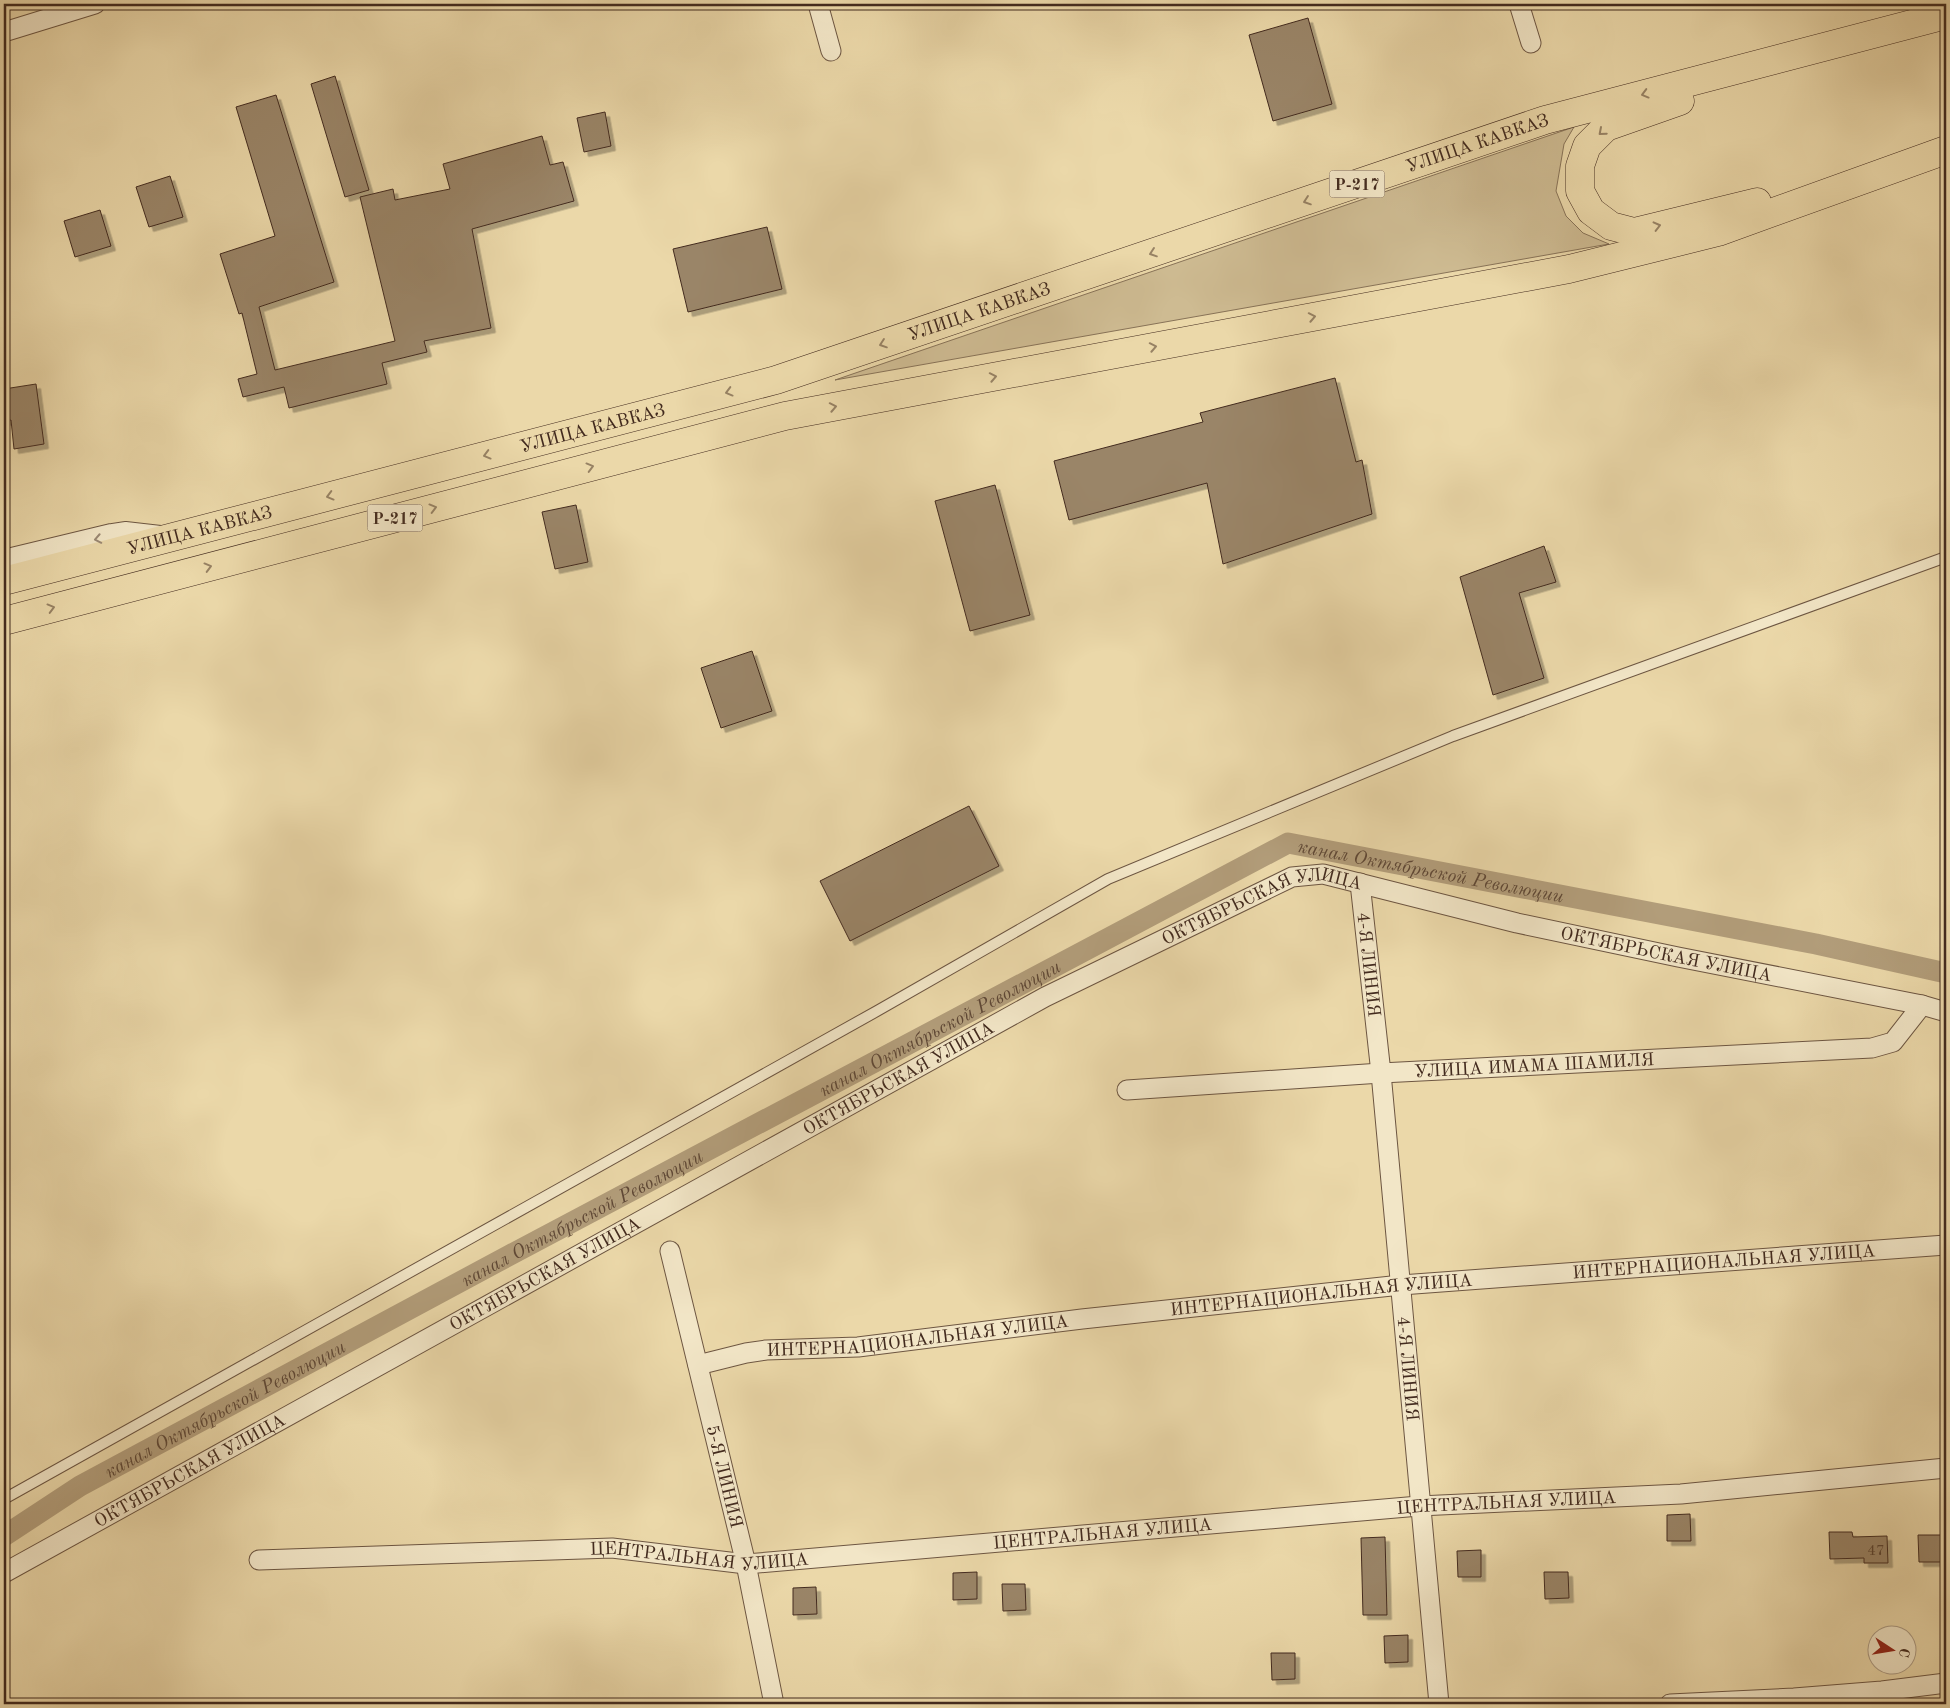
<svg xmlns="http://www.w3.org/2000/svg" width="1950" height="1708" font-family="'Old Standard TT',serif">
  <defs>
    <filter id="shadow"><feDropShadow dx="4.5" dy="4.5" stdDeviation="0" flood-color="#0004"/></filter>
  </defs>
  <rect width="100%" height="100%" fill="#ebd8a9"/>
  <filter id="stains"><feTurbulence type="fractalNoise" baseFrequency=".004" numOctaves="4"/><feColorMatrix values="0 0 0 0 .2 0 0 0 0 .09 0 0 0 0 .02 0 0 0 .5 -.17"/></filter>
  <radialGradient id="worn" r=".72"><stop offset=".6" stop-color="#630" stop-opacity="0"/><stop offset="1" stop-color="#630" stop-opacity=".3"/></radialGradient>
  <!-- green -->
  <path fill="#cebb92" stroke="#887358" d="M1574,127l-10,17 -8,47 10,25 17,17 26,11 -774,136z"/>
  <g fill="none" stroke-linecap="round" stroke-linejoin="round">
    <!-- canal -->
    <path stroke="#b29d7a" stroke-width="21" id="s1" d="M4,1536l76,-50 430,-231 778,-412 528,101 130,29"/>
  </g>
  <!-- building -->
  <g fill="#9a8567" stroke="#432b1f" filter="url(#shadow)">
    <path d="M1308,18l24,86 -59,17 -24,-86z"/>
    <path d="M335,76l34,114 -24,7 -34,-113z"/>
    <path d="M276,95l58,187 -75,25 16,63 120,-29 -35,-144 33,-8 2,11 55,-11 -7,-25 99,-28 8,29 13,-3 11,39 -102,28 19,99 -67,13 3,11 -45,11 5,21 -98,24 -5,-21 -41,10 -5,-18 19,-5 -15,-61 -3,1 -19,-60 55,-18 -39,-129z"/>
    <path d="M605,112l6,34 -27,6 -7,-34z"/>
    <path d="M170,176l13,41 -34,10 -13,-40z"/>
    <path d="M100,210l11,36 -36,11 -11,-36z"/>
    <path d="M767,227l15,62 -94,23 -15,-63z"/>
    <path d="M1335,378l21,84 6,-2 10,54 -149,50 -16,-81 -138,37 -15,-59 149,-39 -3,-9z"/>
    <path d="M36,384l8,60 -30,5 -3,-29 -7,1v-32z"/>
    <path d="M995,485l35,130 -60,16 -35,-130z"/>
    <path d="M576,505l12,57 -33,7 -13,-57z"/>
    <path d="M1544,546l12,36 -37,11 25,85 -51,17 -33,-118z"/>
    <path d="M752,651l20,60 -51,17 -20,-60z"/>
    <path d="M969,806l30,60 -149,75 -30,-60z"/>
    <path d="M1690,1514l1,27h-24v-26z"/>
    <path d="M1829,1532h23l1,5 34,-1 1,27h-24v-5l-34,1z"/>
    <path d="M1918,1535h24l1,27h-24z"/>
    <path d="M1385,1537l2,78h-24l-2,-77z"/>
    <path d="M1481,1550v27h-23l-1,-26z"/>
    <path d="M977,1572v27l-24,1v-27z"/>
    <path d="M1544,1572h24l1,26 -24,1z"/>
    <path d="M1002,1584h23l1,26 -23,1z"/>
    <path d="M816,1587l1,27 -24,1v-27z"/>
    <path d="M1408,1635v27l-23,1 -1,-27z"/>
    <path d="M1271,1653h24v26l-23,1z"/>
  </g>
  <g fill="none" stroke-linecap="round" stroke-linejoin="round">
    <!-- service casing -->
    <g stroke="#6d5642" stroke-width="12">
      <path id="service" d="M4,1499l873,-488 231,-132 345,-143 493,-179"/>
    </g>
    <!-- minor casing -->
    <g stroke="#6d5642" stroke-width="21">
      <g id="minor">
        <path d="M818,4l13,47"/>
        <path d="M1519,4l12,39"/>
        <path d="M4,32l91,-28"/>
        <path id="s2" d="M1360,883l21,190 58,631"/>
        <path id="s3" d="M1127,1090l254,-17 491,-25 21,-6 29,-37"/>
        <path id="s4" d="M670,1251l76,313 28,140"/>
        <path id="s5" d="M698,1365l48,-12 20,-3 92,-3 224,-28 319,-34 545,-40"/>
        <path id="s6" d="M259,1560l353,-12 134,16 673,-58 262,-12 265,-26"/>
        <path id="s7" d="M4,1573l1041,-576 247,-120 31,-3 194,49 161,34 244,48 24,7"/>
        <path d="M1670,1704l124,-6 88,-7 64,-8"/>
      </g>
    </g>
    <!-- tertiary casing -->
    <g stroke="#6d5642" stroke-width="26">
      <path id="tertiary" d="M4,562l108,-26 13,-2 35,4"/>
    </g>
    <!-- trunk casing -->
    <g stroke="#432b1f" stroke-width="29">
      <g id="trunk">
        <path d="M1680,101l-74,26 -19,19 -7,20v25l11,20 20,15 23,6 123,-30"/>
        <path id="s8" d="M4,581l772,-201 769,-260 401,-105"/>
        <path d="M4,621l781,-205 784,-147 149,-37 228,-82"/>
      </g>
    </g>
    <!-- service -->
    <use href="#service" stroke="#f2e6c7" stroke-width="10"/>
    <!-- minor -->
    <use href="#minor" stroke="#f2e6c7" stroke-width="19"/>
    <!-- tertiary -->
    <use href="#tertiary" stroke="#f2e6c7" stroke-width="24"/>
    <!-- trunk -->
    <use href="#trunk" stroke="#ebd8a9" stroke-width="28"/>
  </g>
  <!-- one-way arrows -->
  <defs><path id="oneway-chevron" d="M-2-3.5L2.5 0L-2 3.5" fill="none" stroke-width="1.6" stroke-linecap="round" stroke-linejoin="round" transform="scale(1.25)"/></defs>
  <g stroke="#978264">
    <use href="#oneway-chevron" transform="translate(1645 94) rotate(165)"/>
    <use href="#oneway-chevron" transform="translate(1602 132) rotate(139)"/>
    <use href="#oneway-chevron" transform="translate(1307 201) rotate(161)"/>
    <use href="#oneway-chevron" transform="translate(1657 226) rotate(-14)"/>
    <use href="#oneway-chevron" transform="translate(1153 253) rotate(161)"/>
    <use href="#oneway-chevron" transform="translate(1312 317) rotate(-11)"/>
    <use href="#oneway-chevron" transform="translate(883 344) rotate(161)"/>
    <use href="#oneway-chevron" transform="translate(1153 347) rotate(-11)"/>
    <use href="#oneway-chevron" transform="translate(993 377) rotate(-11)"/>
    <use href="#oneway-chevron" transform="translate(729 392) rotate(165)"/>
    <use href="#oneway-chevron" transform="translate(833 407) rotate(-11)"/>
    <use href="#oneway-chevron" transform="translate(487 455) rotate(165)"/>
    <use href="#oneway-chevron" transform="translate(590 467) rotate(-15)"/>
    <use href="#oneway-chevron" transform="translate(330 496) rotate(165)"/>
    <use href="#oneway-chevron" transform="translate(433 508) rotate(-15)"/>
    <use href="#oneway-chevron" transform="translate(208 567) rotate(-15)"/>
    <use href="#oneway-chevron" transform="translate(51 608) rotate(-15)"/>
  </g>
  <use stroke="#9a8873" href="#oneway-chevron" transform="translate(98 539) rotate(169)"/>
  <g text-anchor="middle" stroke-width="5" stroke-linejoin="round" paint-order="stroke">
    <!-- number labels -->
    <g font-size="15" fill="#594231">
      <text x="1876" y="1555">47</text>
    </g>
    <!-- shield labels -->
    <g fill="#f2e6c7" stroke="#786351" stroke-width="1">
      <rect x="1329.5" y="170.5" width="55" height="27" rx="4"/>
      <rect x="367.5" y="504.5" width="55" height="27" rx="4"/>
    </g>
    <g font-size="16" font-weight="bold" fill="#432b1f">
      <text x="1357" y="190">Р-217</text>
      <text x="395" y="524">Р-217</text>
    </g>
    <!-- street labels -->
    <g font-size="18" fill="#432b1f" stroke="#f2e6c7">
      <text dy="6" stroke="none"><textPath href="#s8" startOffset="1538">УЛИЦА КАВКАЗ</textPath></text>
      <text dy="6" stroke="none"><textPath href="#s8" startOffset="1012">УЛИЦА КАВКАЗ</textPath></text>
      <text dy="6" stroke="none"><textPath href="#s8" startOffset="608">УЛИЦА КАВКАЗ</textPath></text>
      <text dy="6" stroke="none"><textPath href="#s8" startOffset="202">УЛИЦА КАВКАЗ</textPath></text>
      <text dy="6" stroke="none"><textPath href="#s7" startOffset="1428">ОКТЯБРЬСКАЯ УЛИЦА</textPath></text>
      <text dy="6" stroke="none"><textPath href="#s7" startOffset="1848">ОКТЯБРЬСКАЯ УЛИЦА</textPath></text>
      <text dy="6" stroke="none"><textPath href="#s2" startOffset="82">4-Я ЛИНИЯ</textPath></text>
      <text dy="6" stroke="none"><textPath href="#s3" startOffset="408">УЛИЦА ИМАМА ШАМИЛЯ</textPath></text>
      <text dy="6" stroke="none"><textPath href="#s7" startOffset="1022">ОКТЯБРЬСКАЯ УЛИЦА</textPath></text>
      <text dy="6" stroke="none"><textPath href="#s5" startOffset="1032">ИНТЕРНАЦИОНАЛЬНАЯ УЛИЦА</textPath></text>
      <text dy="6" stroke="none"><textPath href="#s7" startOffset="618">ОКТЯБРЬСКАЯ УЛИЦА</textPath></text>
      <text dy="6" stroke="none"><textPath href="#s5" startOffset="628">ИНТЕРНАЦИОНАЛЬНАЯ УЛИЦА</textPath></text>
      <text dy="6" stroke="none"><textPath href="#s5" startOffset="222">ИНТЕРНАЦИОНАЛЬНАЯ УЛИЦА</textPath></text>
      <text dy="6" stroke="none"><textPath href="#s2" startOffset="488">4-Я ЛИНИЯ</textPath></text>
      <text dy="6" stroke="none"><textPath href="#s7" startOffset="212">ОКТЯБРЬСКАЯ УЛИЦА</textPath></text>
      <text dy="6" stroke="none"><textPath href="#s4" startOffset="232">5-Я ЛИНИЯ</textPath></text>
      <text dy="6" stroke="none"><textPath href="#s6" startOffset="1251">ЦЕНТРАЛЬНАЯ УЛИЦА</textPath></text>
      <text dy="6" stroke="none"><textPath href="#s6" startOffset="846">ЦЕНТРАЛЬНАЯ УЛИЦА</textPath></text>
      <text dy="6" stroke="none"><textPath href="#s6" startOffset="441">ЦЕНТРАЛЬНАЯ УЛИЦА</textPath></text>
    </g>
    <!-- water labels -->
    <g font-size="19" font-style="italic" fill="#5f4836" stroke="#f2e6c7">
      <text dy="7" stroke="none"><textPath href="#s1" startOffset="1605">канал Октябрьской Революции</textPath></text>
      <text dy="7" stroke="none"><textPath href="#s1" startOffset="1065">канал Октябрьской Революции</textPath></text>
      <text dy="7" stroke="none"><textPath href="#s1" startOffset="660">канал Октябрьской Революции</textPath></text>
      <text dy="7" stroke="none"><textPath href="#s1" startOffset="255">канал Октябрьской Революции</textPath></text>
    </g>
  </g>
  <!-- margin -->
  <rect width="1950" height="1708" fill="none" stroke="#ebd8a9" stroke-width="20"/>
  <rect x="5" y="5" width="1940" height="1698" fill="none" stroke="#432b1f" stroke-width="2.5"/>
  <rect x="10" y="10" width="1930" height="1688" fill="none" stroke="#432b1f"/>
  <!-- north arrow -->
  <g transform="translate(1892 1650) rotate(102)"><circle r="24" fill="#f2e6c7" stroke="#ac9b84"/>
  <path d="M0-4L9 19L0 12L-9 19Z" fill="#8f2418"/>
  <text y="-8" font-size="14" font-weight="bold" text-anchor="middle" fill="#432b1f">С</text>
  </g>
  <rect width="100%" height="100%" filter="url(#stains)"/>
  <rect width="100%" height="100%" fill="url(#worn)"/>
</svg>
